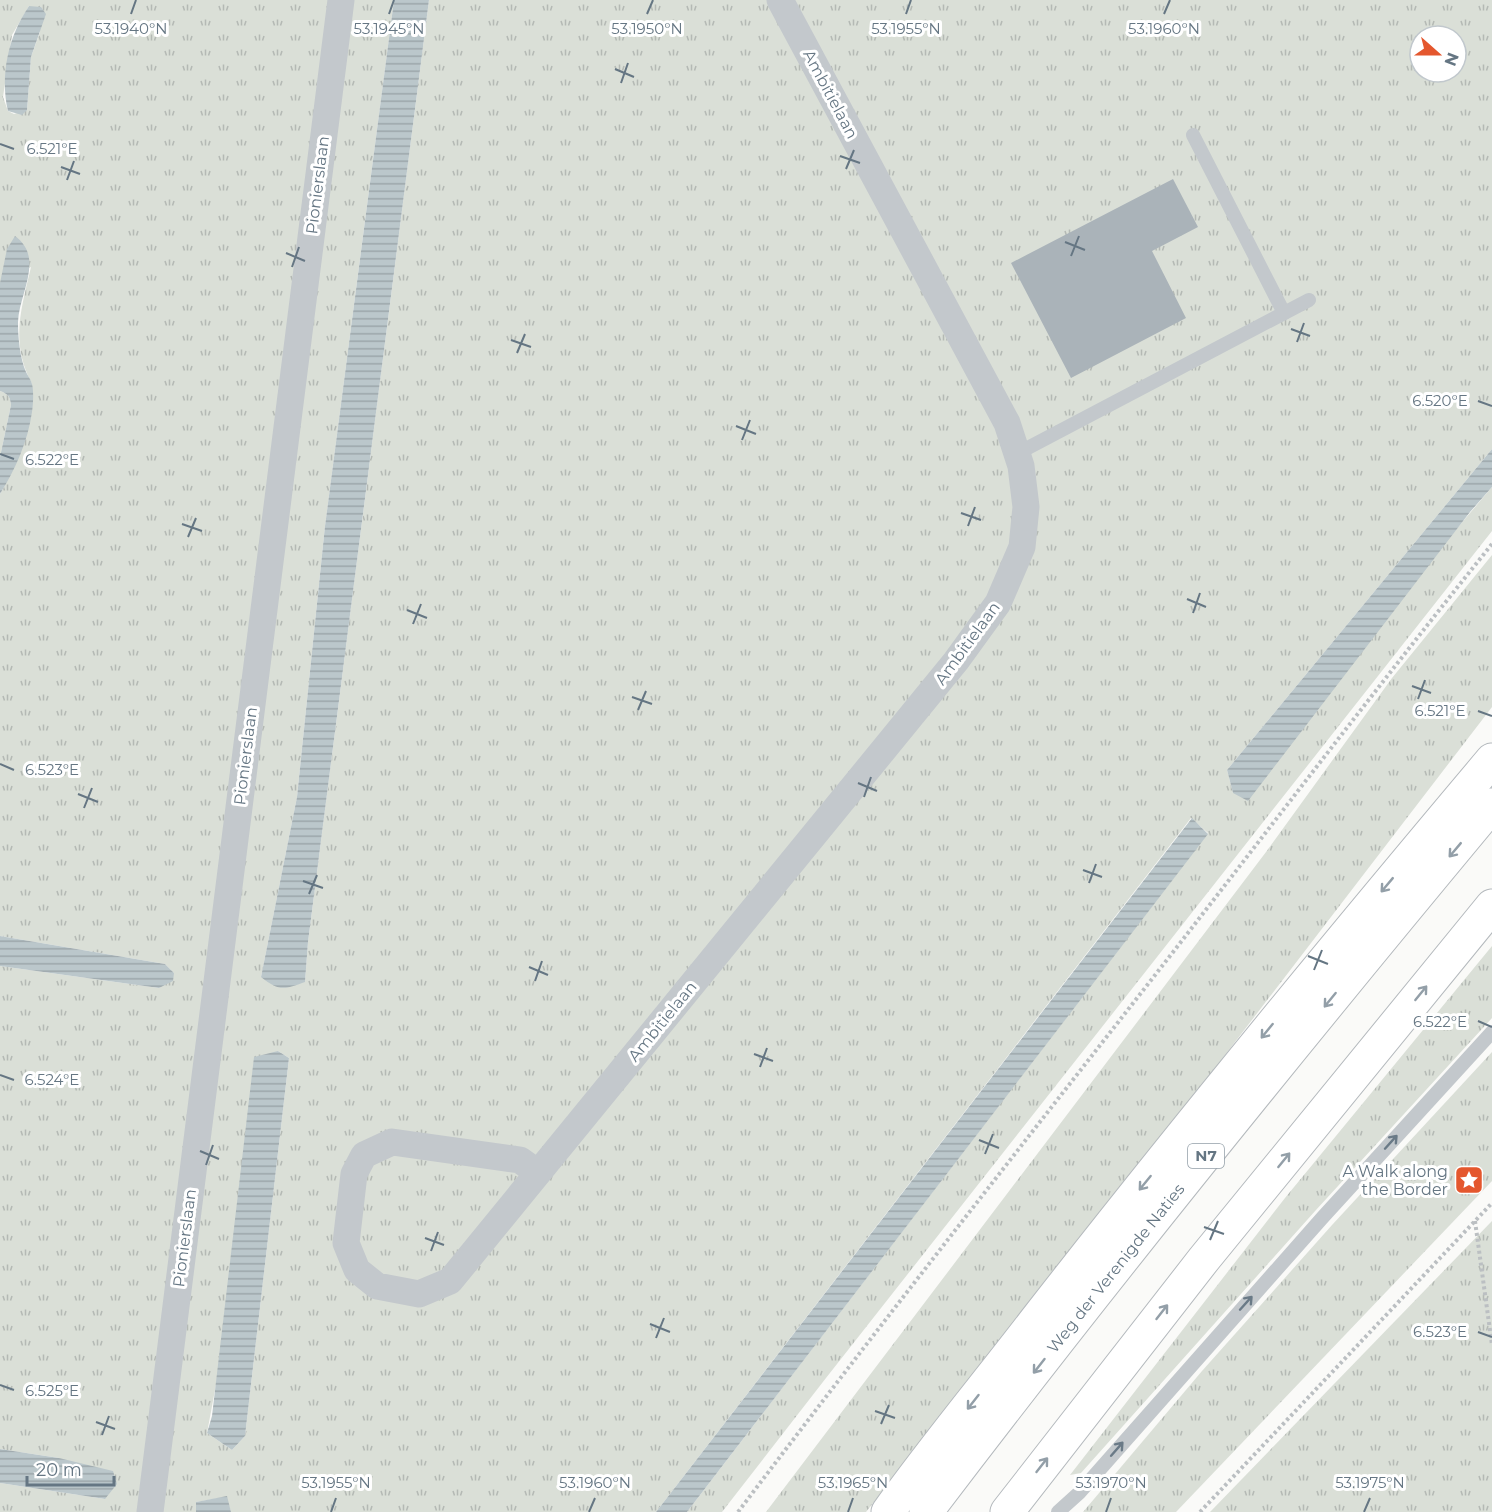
<svg xmlns="http://www.w3.org/2000/svg" width="1492" height="1512" font-family="Montserrat,sans-serif">
  <defs>
    <pattern id="grass-tufts" width="24" height="20" patternUnits="userSpaceOnUse" patternTransform="scale(1.5)"><rect width="24" height="20" fill="#dadfd7"/><path d="M3 7l-1-3M5 7V3M7 7l1-3M15 17l-1-3M17 17v-4M19 17l1-3" fill="none" stroke="#b4b9b4"/></pattern>
    <pattern id="water-rules" width="6" height="5" patternUnits="userSpaceOnUse" patternTransform="scale(1.5)"><rect width="6" height="5" fill="#bbc7cb"/><path d="M0 2.5h6" fill="none" stroke="#9ca6aa"/></pattern>
  </defs>
  <rect width="100%" height="100%" fill="#fafaf8"/>
  <!-- grass -->
  <g fill="url(#grass-tufts)" fill-rule="evenodd">
    <path d="M0,0h394l-69,526 -28,271 -36,180 44,5 3,-40 121,-942h1063v449l-265,321 6,23 259,-306v44l-666,847 -104,134h-35l521,-679 -17,-15 -535,694h-425l-5,-15 -30,5v10h-196v-29l105,16 -46,-41 -59,-9v-483l159,22 15,-15 -9,-9 -165,-28v-442l4,-7 28,-103c-22,-42 -11,-74 -1,-117l-31,16zM29,6l11,26 -9,25 -4,53 -13,4 -6,-3 -5,-14 9,-62zM1420,36h36v36h-36zM278,1051l11,7 -44,378 -13,14 -25,-17z"/>
    <path d="M0,391c8,3 10,5 11,14l-11,52z"/>
    <path d="M1492,555v152l-257,335 -150,202 -97,113 -122,155h-100l500,-660 126,-174z"/>
    <path d="M1492,946v72l-176,192 -235,263 -11,2 215,-277z"/>
    <path d="M1492,1052v129l-316,331h-93l119,-141 130,-146z"/>
    <path d="M1492,1221v291h-282z"/>
  </g>
  <!-- water -->
  <g fill="url(#water-rules)">
    <path d="M394,0h35l-121,942 -3,40c-22,8 -26,9 -44,-5l36,-180 28,-271z"/>
    <path d="M29,6l12,1 5,7 -15,43 -4,53 -5,5 -14,-4c-8,-36 0,-74 21,-105z"/>
    <path d="M15,236c30,22 4,57 3,86 0,16 2,36 8,50 2,4 5,8 6,12 2,8 1,21 0,28 -4,29 -17,58 -32,82v-37l11,-52c-1,-9 -3,-11 -11,-14v-108l7,-34z"/>
    <path d="M1492,449v38l-22,25 -222,289 -15,-8 -6,-23z"/>
    <path d="M1192,818l16,16 -521,678h-31z"/>
    <path d="M0,936l165,28 9,9 -1,8 -14,7 -159,-22z"/>
    <path d="M278,1051l11,7 -44,378 -13,14 -25,-17 5,-17 42,-359z"/>
    <path d="M0,1449l59,9 54,13 4,13 -12,15 -105,-16z"/>
    <path d="M227,1496l4,16h-35v-10z"/>
  </g>
  <!-- building -->
  <path fill="#aab3b9" d="M1173,179l25,48 -46,24 34,67 -115,60 -60,-115z"/>
  <g fill="none" stroke-linecap="round" stroke-linejoin="round">
    <!-- highway casing -->
    <g stroke="#b4b9bd" stroke-width="35">
      <g id="highway">
        <path d="M888,1512c47,-66 99,-128 148,-192 148,-190 301,-376 456,-560"/>
        <path id="s1" d="M926,1512c182,-240 373,-475 566,-707"/>
        <path d="M1007,1512l197,-253 288,-353"/>
      </g>
    </g>
    <!-- path -->
    <g stroke="#bbbfc2" stroke-width="4" stroke-dasharray="3 3" stroke-linecap="butt">
      <path d="M1475,1221l17,124"/>
      <path d="M738,1512c144,-190 292,-377 439,-565 105,-135 208,-270 315,-403"/>
      <path d="M1200,1512l292,-309"/>
    </g>
    <!-- lane -->
    <g stroke="#c3c8cc" stroke-width="14">
      <path d="M1193,135l91,178"/>
      <path d="M1018,453l291,-153"/>
      <path d="M1058,1512l21,-19 244,-276 169,-185"/>
    </g>
    <!-- street -->
    <g stroke="#c3c8cc" stroke-width="27">
      <path d="M538,1173l-18,-13 -128,-18 -28,13 -10,19 -8,69 11,27 20,16 42,8 31,-13 506,-620 42,-58 24,-56 4,-40 -5,-41 -14,-43 -227,-423"/>
      <path d="M150,1512l191,-1512"/>
    </g>
    <!-- highway -->
    <use href="#highway" stroke="#fff" stroke-width="33"/>
  </g>
  <!-- one-way arrows -->
  <defs><path id="oneway-shaft" d="M-6 0H5M1.5-3L5.5 0L1.5 3" fill="none" stroke-width="1.6" stroke-linecap="round" stroke-linejoin="round" transform="scale(1.5)"/></defs>
  <g stroke="#939fa8">
    <use href="#oneway-shaft" transform="translate(1455 850) rotate(130)"/>
    <use href="#oneway-shaft" transform="translate(1387 885) rotate(130)"/>
    <use href="#oneway-shaft" transform="translate(1421 993) rotate(-51)"/>
    <use href="#oneway-shaft" transform="translate(1330 1000) rotate(129)"/>
    <use href="#oneway-shaft" transform="translate(1267 1031) rotate(129)"/>
    <use href="#oneway-shaft" transform="translate(1284 1160) rotate(-51)"/>
    <use href="#oneway-shaft" transform="translate(1145 1183) rotate(129)"/>
    <use href="#oneway-shaft" transform="translate(1162 1312) rotate(-52)"/>
    <use href="#oneway-shaft" transform="translate(1039 1366) rotate(128)"/>
    <use href="#oneway-shaft" transform="translate(973 1402) rotate(128)"/>
    <use href="#oneway-shaft" transform="translate(1042 1465) rotate(-52)"/>
  </g>
  <g stroke="#6a7a87">
    <use href="#oneway-shaft" transform="translate(1391 1142) rotate(-48)"/>
    <use href="#oneway-shaft" transform="translate(1246 1303) rotate(-48)"/>
    <use href="#oneway-shaft" transform="translate(1117 1449) rotate(-49)"/>
  </g>
  <!-- ticks -->
  <path fill="none" stroke="#657683" stroke-width="2" d="M131,14l5,-14M389,14l5,-14M647,14l6,-14M906,14l5,-14M1164,14l6,-14M615,69l19,8M621,83l7,-20M0,144l14,5M840,156l20,7M61,167l19,7M846,169l8,-19M67,180l7,-19M1065,242l20,8M286,253l19,8M1071,256l8,-20M292,267l7,-20M1291,329l19,7M511,340l20,7M1297,342l7,-19M517,353l8,-19M1478,401l14,5M736,426l20,8M742,440l8,-20M0,454l14,5M961,513l20,7M182,524l20,7M968,526l7,-19M188,537l8,-19M1187,599l19,8M407,610l20,8M1193,613l7,-20M413,624l8,-20M1412,686l19,7M632,697l20,7M1418,699l7,-19M638,710l8,-19M1478,711l14,5M0,764l14,6M858,783l19,8M78,794l20,8M864,797l7,-20M84,808l8,-20M1083,870l19,7M303,881l20,7M1089,883l7,-19M309,894l8,-19M1308,956l20,8M529,967l19,8M1314,970l8,-20M535,981l7,-20M1478,1021l14,6M754,1054l19,7M760,1067l7,-19M0,1075l14,5M979,1140l20,8M200,1151l19,8M985,1154l8,-20M206,1165l7,-20M1204,1227l20,7M425,1238l19,7M1210,1240l8,-19M431,1251l7,-19M650,1324l20,8M1478,1332l14,5M656,1338l8,-20M0,1385l14,5M875,1411l20,7M96,1422l19,7M881,1424l8,-19M102,1435l7,-19M331,1512l5,-14M589,1512l6,-14M848,1512l5,-14M1106,1512l5,-14M1364,1512l6,-14"/>
  <!-- icons -->
  <defs>
    <g id="sight-square" transform="scale(1.5)"><rect x="-9" y="-9" width="18" height="18" rx="4" fill="#e4572e" stroke="#fff"/><path d="M0-6L1.8-2.2L6-1.7L2.9 1.2L3.7 5.4L0 3.3L-3.7 5.4L-2.9 1.2L-6-1.7L-1.8-2.2Z" fill="#fff"/></g>
  </defs>
  <g fill-rule="evenodd">
    <use href="#sight-square" x="1469" y="1180"/>
  </g>
  <g text-anchor="middle" stroke-width="6" stroke-linejoin="round" paint-order="stroke">
    <!-- shield labels -->
    <rect fill="#fff" stroke="#939fa8" stroke-width="1.5" x="1188" y="1144" width="36" height="24" rx="4.5"/>
    <g font-size="15" font-weight="bold" fill="#657683">
      <text x="1206" y="1161">N7</text>
    </g>
    <!-- street labels -->
    <g font-size="16" fill="#657683" stroke="#fff">
      <text transform="translate(831 94) rotate(62)" y="6">Ambitielaan</text>
      <text transform="translate(317 185) rotate(-83)" y="6">Pionierslaan</text>
      <text transform="translate(967 643) rotate(-54)" y="6">Ambitielaan</text>
      <text transform="translate(245 756) rotate(-83)" y="6">Pionierslaan</text>
      <text transform="translate(662 1021) rotate(-51)" y="6">Ambitielaan</text>
      <text transform="translate(184 1238) rotate(-83)" y="6">Pionierslaan</text>
      <text dy="6" stroke="none"><textPath href="#s1" startOffset="309">Weg der Verenigde Naties</textPath></text>
    </g>
    <!-- poi labels -->
    <g font-size="16" fill="#657683" stroke="#fff" text-anchor="end">
      <text x="1448" y="1177">A Walk along<tspan x="1448" dy="18">the Border</tspan></text>
    </g>
  </g>
  <g font-size="15" text-anchor="middle" fill="#657683" stroke="#fff" stroke-width="6" stroke-linejoin="round" paint-order="stroke">
    <text x="647" y="34">53.1950°N</text>
    <text x="906" y="34">53.1955°N</text>
    <text x="131" y="34">53.1940°N</text>
    <text x="389" y="34">53.1945°N</text>
    <text x="1164" y="34">53.1960°N</text>
    <text x="52" y="154">6.521°E</text>
    <text x="1440" y="406">6.520°E</text>
    <text x="52" y="465">6.522°E</text>
    <text x="1440" y="716">6.521°E</text>
    <text x="52" y="775">6.523°E</text>
    <text x="1440" y="1027">6.522°E</text>
    <text x="52" y="1085">6.524°E</text>
    <text x="1440" y="1337">6.523°E</text>
    <text x="52" y="1396">6.525°E</text>
    <text x="336" y="1488">53.1955°N</text>
    <text x="595" y="1488">53.1960°N</text>
    <text x="853" y="1488">53.1965°N</text>
    <text x="1111" y="1488">53.1970°N</text>
    <text x="1370" y="1488">53.1975°N</text>
  </g>
  <!-- north arrow -->
  <g transform="translate(1438 54) rotate(111)"><circle r="28" fill="#ffffff" stroke="#c1c8cd" stroke-width="1.5"/>
  <path d="M0-4.5L10 22L0 15L-10 22Z" fill="#e4572e"/>
  <text y="-9" font-size="16" font-weight="bold" text-anchor="middle" fill="#657683">N</text>
  </g>
  <!-- scale -->
  <path d="M27 1476v9h87v-9" fill="none" stroke="#657683" stroke-width="3"/>
  <text x="36" y="1476" font-size="18" fill="#657683" stroke="#ffffff" stroke-width="4.5" paint-order="stroke">20 m</text>
</svg>
